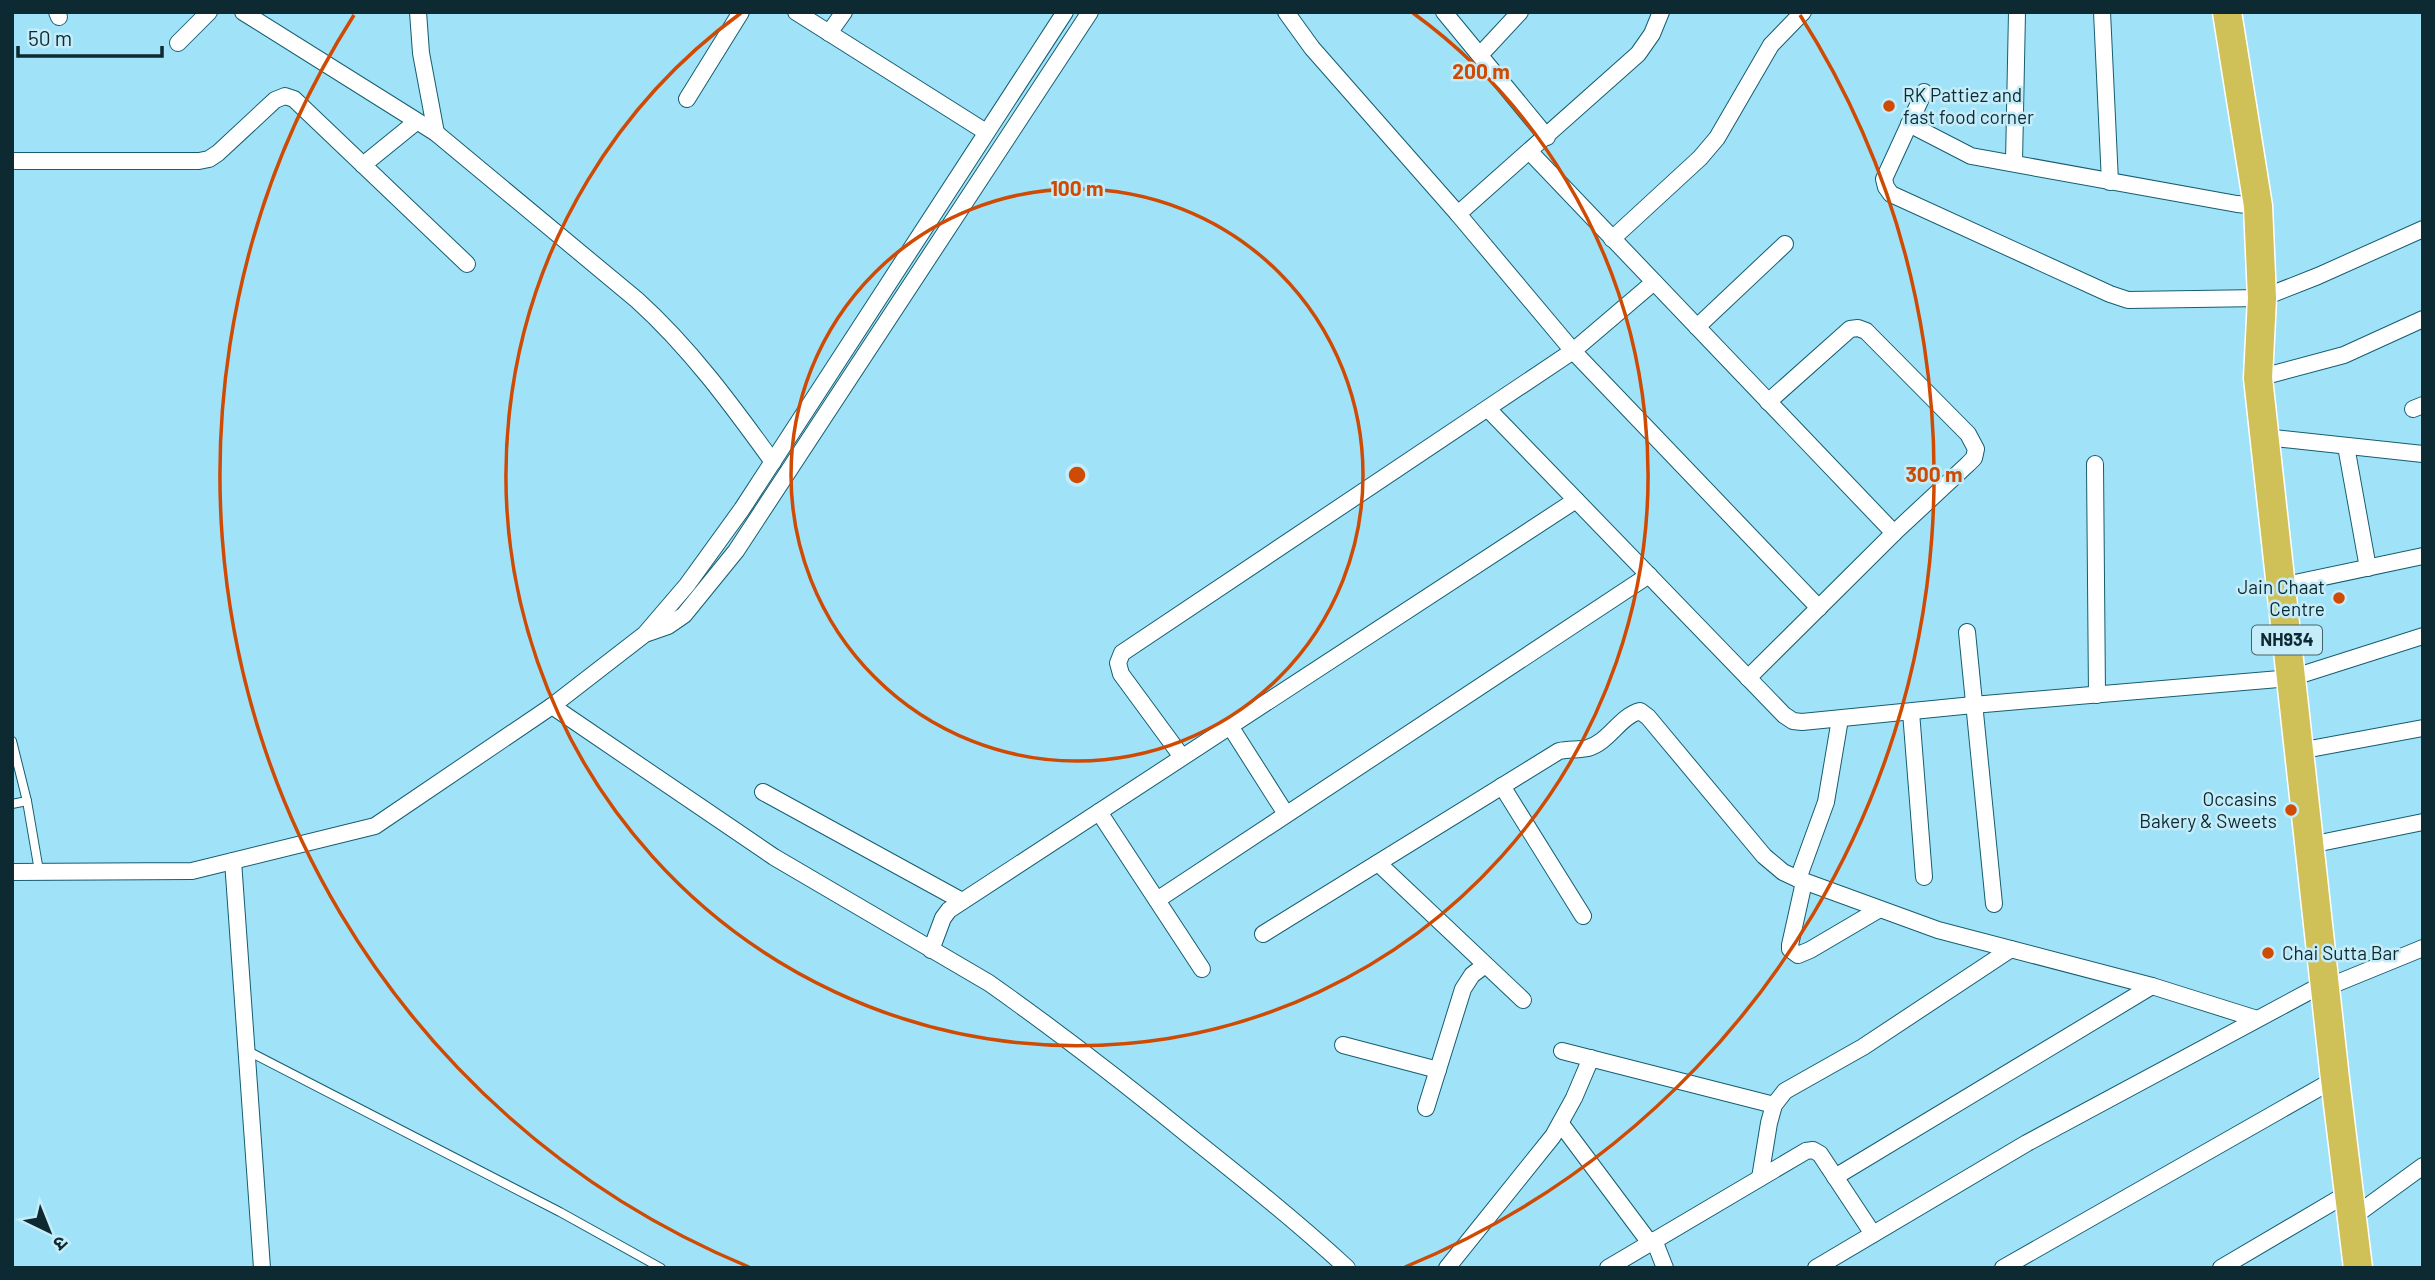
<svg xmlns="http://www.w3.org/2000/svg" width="2435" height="1280" font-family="Barlow,'Noto Sans Devanagari',sans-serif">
  <rect width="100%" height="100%" fill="#a0e3f9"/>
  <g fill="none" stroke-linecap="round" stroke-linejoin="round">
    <!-- lane casing -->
    <g stroke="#155d70" stroke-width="10">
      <g id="lane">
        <path d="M12,741l15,60 12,70"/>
        <path d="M12,804l15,-3"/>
        <path d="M246,1050l314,162 101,56"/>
      </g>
    </g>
    <!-- street casing -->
    <g stroke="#155d70" stroke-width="18">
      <g id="street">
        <path d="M57,12l2,5"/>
        <path d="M243,12l193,121 201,167c53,48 94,104 136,162"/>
        <path d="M418,12l3,41 15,80"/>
        <path d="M796,12l190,120"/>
        <path d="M1286,12l26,36 146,166 115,137 246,257"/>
        <path d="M1444,12l103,125"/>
        <path d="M2102,12l8,170"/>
        <path d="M829,33l15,-21"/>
        <path d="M178,43l31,-31"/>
        <path d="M1480,55l40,-43"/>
        <path d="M1924,92l-40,87 2,8 5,7 219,100 18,6 134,-2 56,-22 105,-47"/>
        <path d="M687,99l54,-87"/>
        <path d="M1909,124l62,32 266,48 21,2"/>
        <path d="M1530,152l364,381"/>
        <path d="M12,161h187l10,-2 9,-6 57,-53 10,-4 9,3 173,165"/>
        <path d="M2014,162l3,-150"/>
        <path d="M363,165l53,-43"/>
        <path d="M1458,214l180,-160 14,-20 9,-22"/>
        <path d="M1612,239l88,-81 17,-20 54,-93 32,-33"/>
        <path d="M1697,327l88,-83"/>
        <path d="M2258,378l86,-23 79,-36"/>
        <path d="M1488,409l296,306 9,6 9,1 171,-17 318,-27 132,-42"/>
        <path d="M2413,409l10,-4"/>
        <path d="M2265,437l158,17"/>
        <path d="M2346,446l22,122"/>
        <path d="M2095,464l2,231"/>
        <path d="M2281,586l142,-30"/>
        <path d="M1967,632l27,272"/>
        <path d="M648,633l20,-7 16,-11 52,-64 354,-539"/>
        <path d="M1748,678l146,-145 74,-69 6,-6 2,-9 -8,-15 -102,-103 -8,-3 -8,1 -82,73"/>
        <path d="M552,706l222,151 215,126c68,48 134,99 199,152 54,43 108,86 159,133"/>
        <path d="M1911,712l13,165"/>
        <path d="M1230,726l56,88"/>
        <path d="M2299,751l124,-23"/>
        <path d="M1182,757l-61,-83 -3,-11 4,-10 451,-302 81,-69"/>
        <path d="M1502,786l81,130"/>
        <path d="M763,792l199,109"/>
        <path d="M1099,812l103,157"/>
        <path d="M2310,845l113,-23"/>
        <path d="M233,861l29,407"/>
        <path d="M1378,863l145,137"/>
        <path d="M12,872l180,-1 183,-45 177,-120 93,-72 42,-49 55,-76 323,-497"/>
        <path d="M1798,879l28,-77 14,-83"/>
        <path d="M1804,882l-14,63v4l8,6 12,-5 68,-40"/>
        <path d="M1157,900l492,-325"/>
        <path d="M1263,934l296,-183c10,-2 20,-1 29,-3 21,-6 32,-32 52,-37l8,6 116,139 19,16 15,7 140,51 214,56 105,33"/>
        <path d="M931,950l12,-32 6,-8 627,-410"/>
        <path d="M2325,988l98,-40"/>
        <path d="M1343,1045l95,25"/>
        <path d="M1562,1051l212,54"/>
        <path d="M1426,1108l37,-119 9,-14 13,-10"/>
        <path d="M1561,1124l89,119"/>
        <path d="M1835,1177l317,-191"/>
        <path d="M1760,1178l9,-55 5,-18 11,-14 78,-44 148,-98"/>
        <path d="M2353,1217l70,-51"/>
        <path d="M1654,1240l11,28"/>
        <path d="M1447,1268l106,-132 21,-38 17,-40"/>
        <path d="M1608,1268l198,-117 7,-1 7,4 53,80"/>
        <path d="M1816,1268l211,-125 298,-160"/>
        <path d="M2003,1268l332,-189"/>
        <path d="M2221,1268l129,-76"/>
      </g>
    </g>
    <!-- highway casing -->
    <g stroke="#fff" stroke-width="31">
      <path id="highway" d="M2227,12l31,194 4,92 -4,80 77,701 23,189"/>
    </g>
    <!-- lane -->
    <use href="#lane" stroke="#fff" stroke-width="8"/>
    <!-- street -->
    <use href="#street" stroke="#fff" stroke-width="16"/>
    <!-- highway -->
    <use href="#highway" stroke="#d0c058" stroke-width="28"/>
  </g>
  <!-- distance rings -->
  <g fill="none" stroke="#cf4a03" stroke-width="3.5">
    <circle cx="1077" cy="475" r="286"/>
    <path d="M1413 13A571 571 0 1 1 741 13"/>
    <path d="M749 1267A857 857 0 0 1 354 15M1800 15A857 857 0 0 1 1405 1267"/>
  </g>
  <!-- markers -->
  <g fill="#cf4a03" stroke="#c5ecf9" stroke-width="2.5">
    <circle cx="1889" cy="106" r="7"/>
    <circle cx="2339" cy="598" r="7"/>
    <circle cx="2291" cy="810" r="7"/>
    <circle cx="2268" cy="953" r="7"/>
  </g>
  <g text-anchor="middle" stroke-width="5" stroke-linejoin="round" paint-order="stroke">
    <!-- shield labels -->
    <rect fill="#c5ecf9" stroke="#44646d" stroke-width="2" x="2252" y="625.5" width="70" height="29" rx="5"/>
    <g font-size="18" font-weight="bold" fill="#0d2931">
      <text x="2287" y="646">NH934</text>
    </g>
    <!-- poi labels -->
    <g font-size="19" fill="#0d2931" stroke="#c5ecf9" text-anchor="start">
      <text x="1903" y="102">RK Pattiez and<tspan x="1903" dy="22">fast food corner</tspan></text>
      <text x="2325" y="594" text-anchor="end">Jain Chaat<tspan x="2325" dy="22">Centre</tspan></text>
      <text x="2277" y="806" text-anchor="end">Occasins<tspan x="2277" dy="22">Bakery &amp; Sweets</tspan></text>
      <text x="2282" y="960">Chai Sutta Bar</text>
    </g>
  </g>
  <circle cx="1077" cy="475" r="10" fill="#cf4a03" stroke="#c5ecf9" stroke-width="3.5"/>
  <g font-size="21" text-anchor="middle" font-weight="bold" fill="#cf4a03" stroke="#c5ecf9" stroke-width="5" stroke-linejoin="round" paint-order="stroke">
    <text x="1481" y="79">200 m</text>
    <text x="1077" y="196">100 m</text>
    <text x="1934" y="482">300 m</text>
  </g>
  <!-- border -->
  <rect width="2435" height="1280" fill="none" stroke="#0d2931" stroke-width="28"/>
  <!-- north arrow -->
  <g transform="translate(49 1231) rotate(137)" stroke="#c5ecf9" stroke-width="5" paint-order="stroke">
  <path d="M0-5L12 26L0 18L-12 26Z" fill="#0d2931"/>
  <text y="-10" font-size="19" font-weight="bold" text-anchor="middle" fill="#0d2931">उ</text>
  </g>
  <!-- scale -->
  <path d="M18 46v10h144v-10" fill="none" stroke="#0d2931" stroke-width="3.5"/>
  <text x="28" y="46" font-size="21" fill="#0d2931" stroke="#c5ecf9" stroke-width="5" paint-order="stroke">50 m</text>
</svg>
